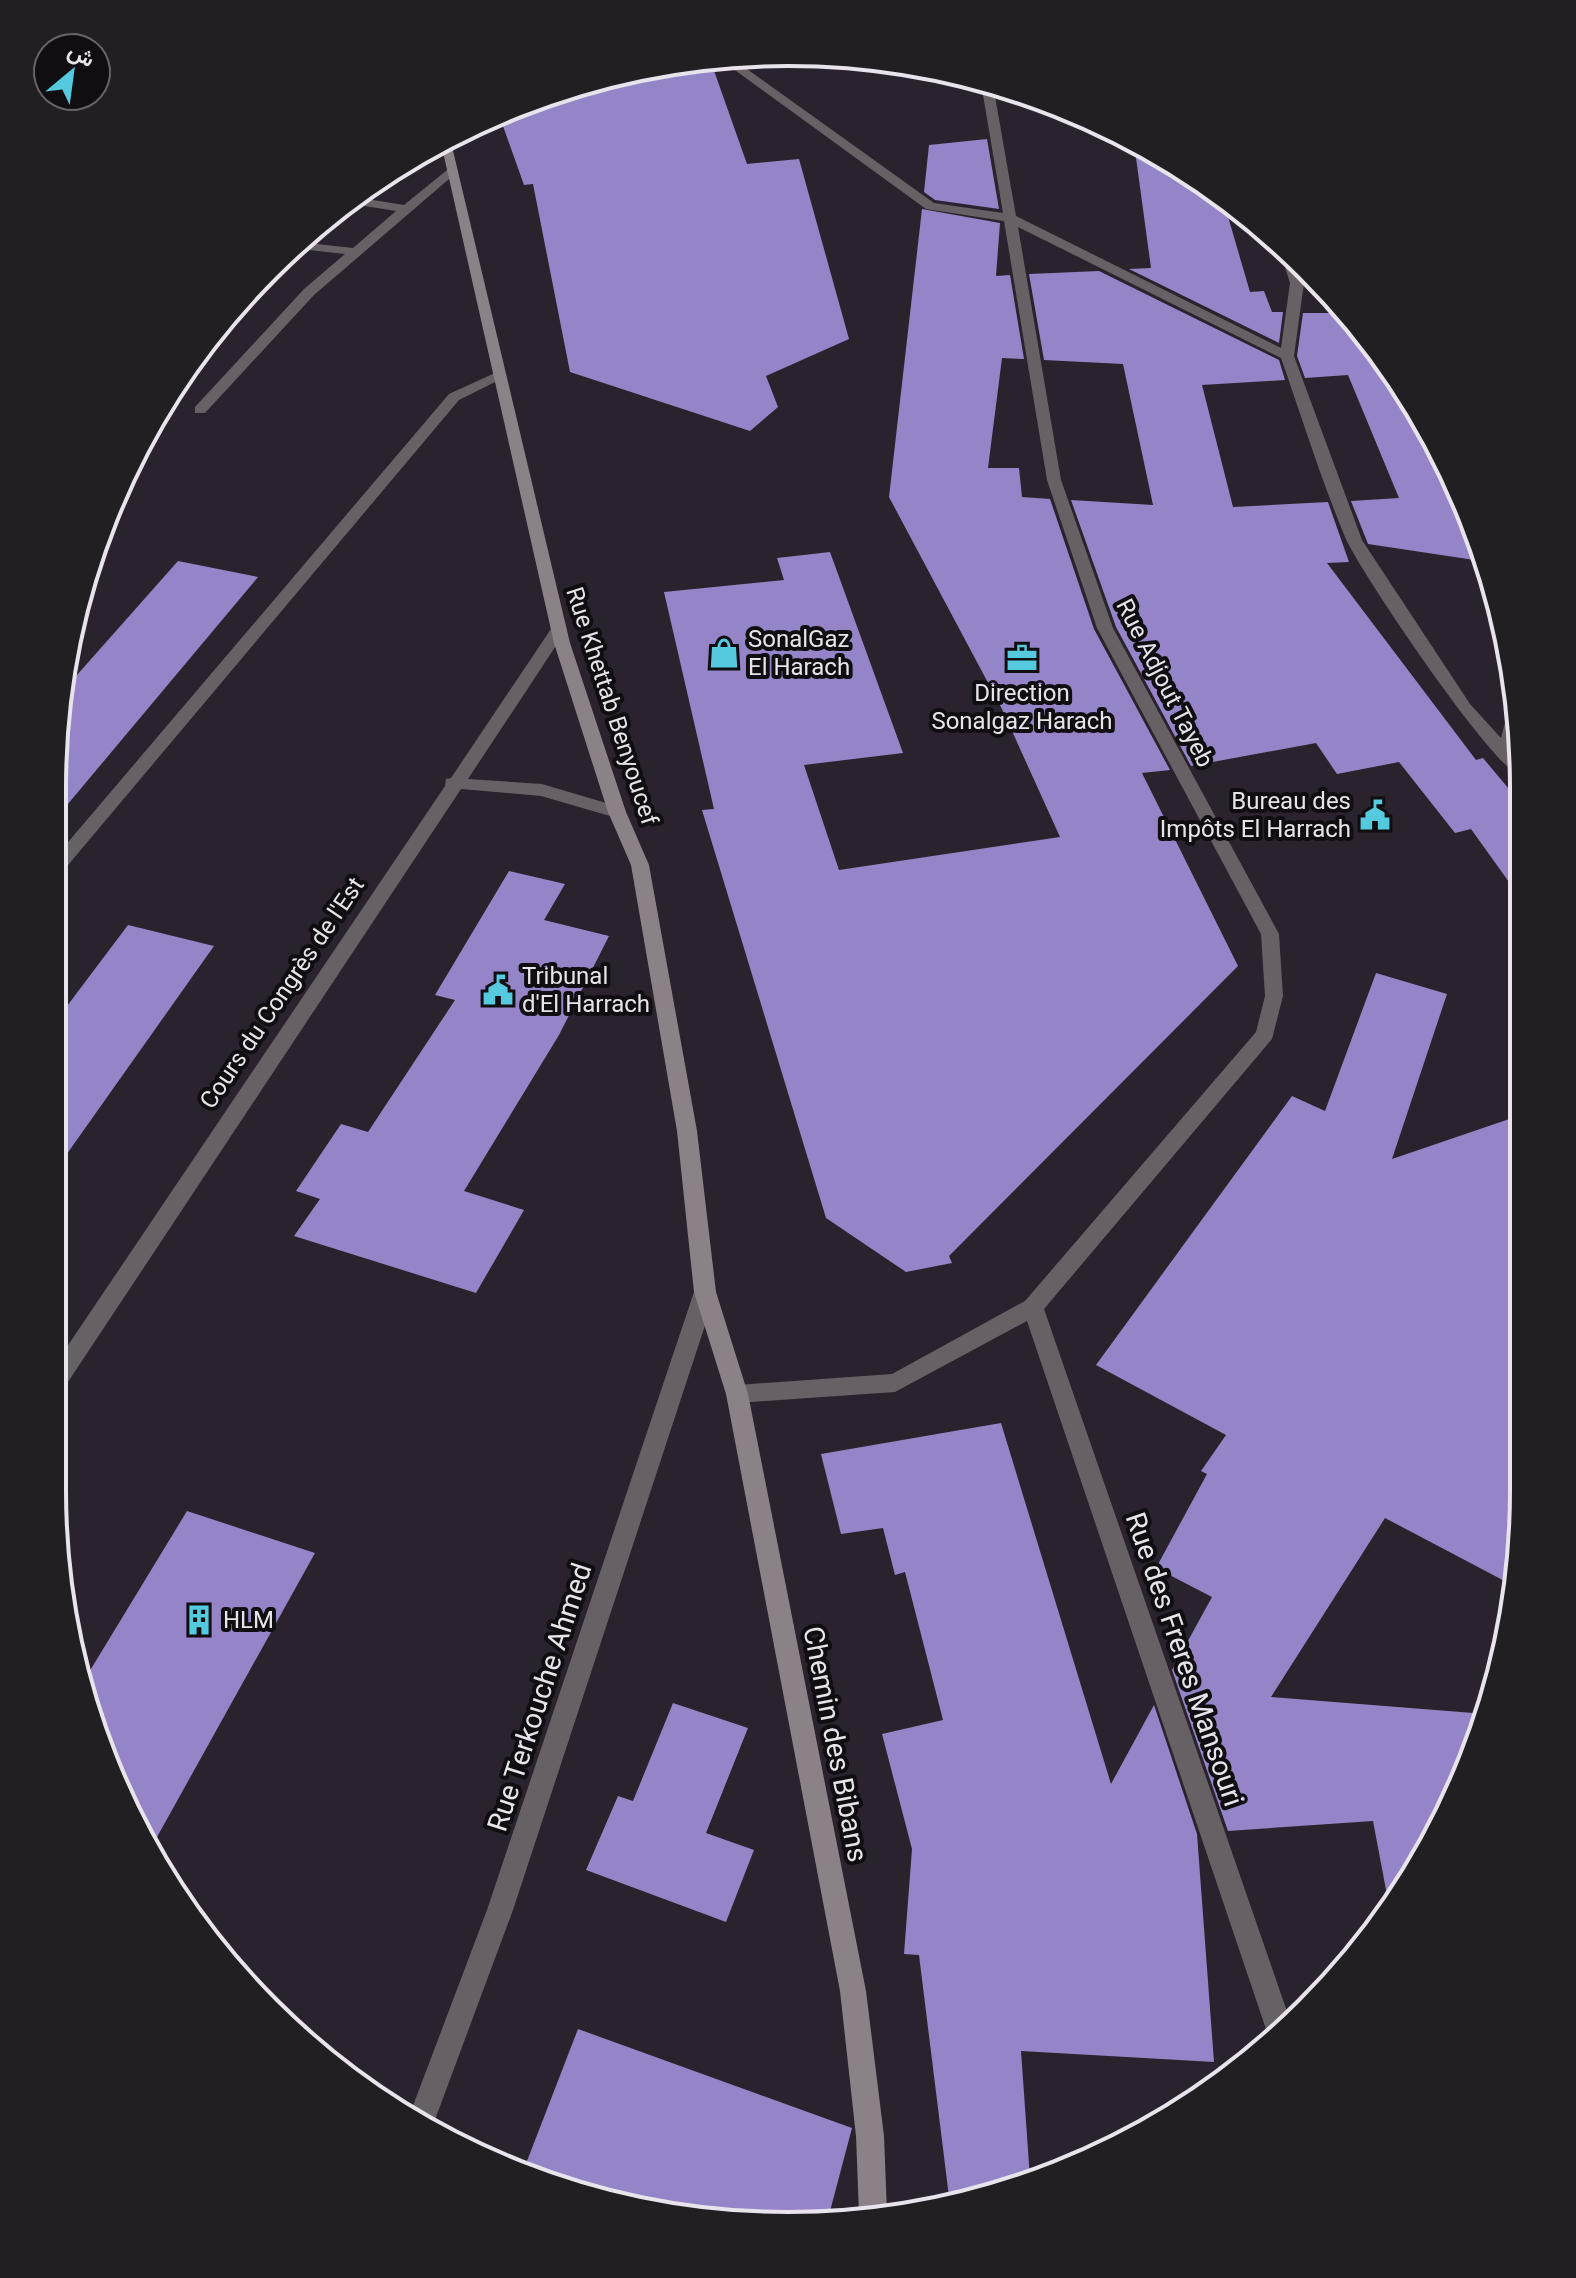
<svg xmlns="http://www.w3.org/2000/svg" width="1576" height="2278" font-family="Roboto,Vazirmatn,sans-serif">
  <rect width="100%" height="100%" fill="#2a232d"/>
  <!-- building -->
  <g fill="#9584c7">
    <path d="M712,65l35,99 52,-5 50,180 -83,37 12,31 -28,24 -180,-59 -37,-188 -9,1 -26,-73 130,-41z"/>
    <path d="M987,139l12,70 -64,-9 -11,-8 5,-47z"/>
    <path d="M1134,143l63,33 25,20 28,96 14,-1 8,21h11l-4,31 -150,-74 22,-1z"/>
    <path d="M922,209l78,14 -4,53 14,-1 14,84 -22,-1 -14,110h31l3,29 28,2 44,130 76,141 -28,3 96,193 -289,290 3,7 -46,9 -80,-54 -124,-408 12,-1 -50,-217 120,-12 -7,-22 53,-6 73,201 -99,12 35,105 221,-33 -58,-128 -113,-212z"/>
    <path d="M1099,271l180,89 6,20 -83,5 31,122 95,-5 21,60 -22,1 149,197 7,-2 41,49v96l-53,-74 -16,4 -56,-71 -62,12 -21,-31 -125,23 -75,-139 -45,-127 82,5 -30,-141 -79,-4 -15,-86z"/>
    <path d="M1303,313h38l107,149 33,99 -113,-17 -17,-43 48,-3 -51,-123 -43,3 -8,-22z"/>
    <path d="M178,561l80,16 -206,246 9,-130z"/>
    <path d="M509,871l56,13 -21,36 65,16 -50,99 -95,156 60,19 -48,83 -182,-57 26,-37 -24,-8 45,-67 27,8 87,-132 -20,-5z"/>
    <path d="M128,925l86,21 -162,229v-149z"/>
    <path d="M1376,973l71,21 -55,165 132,-45v376l-10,96 -129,-68 -114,179 215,17 -18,58 -78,139 -17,-90 -145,10 -56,-161 40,-73 -56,-29 51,-94 -6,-3 25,-36 -130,-70 196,-269 33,15z"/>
    <path d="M1001,1423l110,361 43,-79 43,129 17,228 -193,-11 9,127 -80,27 -31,-250 -15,-1 8,-105 -30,-115 61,-14 -38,-148 -10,3 -12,-47 -42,6 -20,-80z"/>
    <path d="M187,1511l128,42 -163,293 -72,-159z"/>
    <path d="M673,1703l75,25 -42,105 48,17 -28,72 -140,-52 32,-74 15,5z"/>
    <path d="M578,2029l274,99 -23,87 -137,5 -170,-46z"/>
  </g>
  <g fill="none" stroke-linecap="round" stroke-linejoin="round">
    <!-- street -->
    <g fill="#676165" fill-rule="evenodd">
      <path d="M732,64h8l194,139 69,10 -22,-130 12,2 23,131 265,132 9,-65 -11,-35 2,-3 13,11 10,27 -10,73 68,184 108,164 31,34 7,-27 8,-5 3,29 -4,18 6,7 1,17c-29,-8 -162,-205 -177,-240 -24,-58 -43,-119 -64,-179l-263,-131 43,253 52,148 166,306 4,62 -11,43 -228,270 247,714 -22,15 -242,-717 -132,71 -158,11 -8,-2 -3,-7 3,-7 8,-2 155,-11 133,-73 231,-269 9,-36 -4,-62 -164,-306 -50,-148 -43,-259 -78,-12 -194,-141z"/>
      <path d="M452,166l6,4 -2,3 -142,122 -109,118h-10v-6l109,-118 41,-35 -54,-6 8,-6 54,6 43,-37 -50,-8 8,-6 50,8z"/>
      <path d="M495,373l12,3 -48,24 -401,477 -6,2v-18l397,-467z"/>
      <path d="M559,624l8,5 -99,150 74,5 81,24 3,4 -3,4 -6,2 -76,-22 -80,-7 -401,605 -8,2v-27l393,-583 1,-7 5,-1 102,-152z"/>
      <path d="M705,1283l8,3 3,6 -203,618 -80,215 -22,-14 76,-201 207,-618 3,-6z"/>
    </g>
    <!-- secondary -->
    <path fill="#8b8288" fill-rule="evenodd" d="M450,138l120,505 56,169 23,53 48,266 19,161 32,102 118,597 18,145 3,77 -28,1 -3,-78 -16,-145 -114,-597 -32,-102 -17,-161 -46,-266 -23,-53 -54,-169 -113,-500z"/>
  </g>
  <!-- icons -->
  <defs>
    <g id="shop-bare" transform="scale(2.4)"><path d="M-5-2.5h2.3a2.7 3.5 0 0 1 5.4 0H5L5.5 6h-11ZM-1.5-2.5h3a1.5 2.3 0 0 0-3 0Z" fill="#55cadf" stroke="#110e12" stroke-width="2.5" paint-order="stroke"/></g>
    <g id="office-bare" transform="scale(2.4)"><path d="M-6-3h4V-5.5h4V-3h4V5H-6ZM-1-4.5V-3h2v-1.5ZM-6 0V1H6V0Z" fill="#55cadf" stroke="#110e12" stroke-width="2.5" paint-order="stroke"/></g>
    <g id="civic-bare" transform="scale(2.4)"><path d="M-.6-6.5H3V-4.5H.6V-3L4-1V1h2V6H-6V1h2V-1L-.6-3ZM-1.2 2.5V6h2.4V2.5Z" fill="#55cadf" stroke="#110e12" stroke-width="2.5" paint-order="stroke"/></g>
    <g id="building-bare" transform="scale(2.4)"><path d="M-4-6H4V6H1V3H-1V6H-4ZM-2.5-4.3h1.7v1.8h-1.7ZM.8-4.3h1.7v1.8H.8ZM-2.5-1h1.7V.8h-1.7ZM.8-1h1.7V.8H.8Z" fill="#55cadf" stroke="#110e12" stroke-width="2.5" paint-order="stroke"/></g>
  </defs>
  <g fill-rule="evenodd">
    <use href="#shop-bare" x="724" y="653"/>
    <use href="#office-bare" x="1022" y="658"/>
    <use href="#civic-bare" x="1375" y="815"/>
    <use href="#civic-bare" x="498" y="990"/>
    <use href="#building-bare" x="199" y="1620"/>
  </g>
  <g text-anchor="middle" stroke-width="8" stroke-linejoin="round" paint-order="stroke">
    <!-- poi labels -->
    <g font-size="24" fill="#e9e4eb" stroke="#110e12" text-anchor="start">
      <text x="748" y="647">SonalGaz<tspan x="748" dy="28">El Harach</tspan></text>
      <text x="1022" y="701" text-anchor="middle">Direction<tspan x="1022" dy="28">Sonalgaz Harach</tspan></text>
      <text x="1351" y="809" text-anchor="end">Bureau des<tspan x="1351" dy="28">Impôts El Harrach</tspan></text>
      <text x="522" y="984">Tribunal<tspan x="522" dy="28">d'El Harrach</tspan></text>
      <text x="223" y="1628">HLM</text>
    </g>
    <!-- street labels -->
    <g font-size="24" fill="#e9e4eb" stroke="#110e12">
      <text transform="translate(1165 683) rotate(63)" y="8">Rue Adjout Tayeb</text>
      <text transform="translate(612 706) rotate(72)" y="8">Rue Khettab Benyoucef</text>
      <text transform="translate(282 993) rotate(-56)" y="8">Cours du Congrès de l'Est</text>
    </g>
    <!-- near-street labels -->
    <g font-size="28" fill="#e9e4eb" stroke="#110e12">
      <text transform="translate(1185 1659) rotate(71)" y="10">Rue des Freres Mansouri</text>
      <text transform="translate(539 1697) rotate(-72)" y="10">Rue Terkouche Ahmed</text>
      <text transform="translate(836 1744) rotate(79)" y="10">Chemin des Bibans</text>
    </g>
  </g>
  <!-- crop -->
  <path d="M0 0H1576V2278H0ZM788 66H788A722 722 0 0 1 1510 788V1490A722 722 0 0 1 788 2212H788A722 722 0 0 1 66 1490V788A722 722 0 0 1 788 66Z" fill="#221f23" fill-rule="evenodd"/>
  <path fill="none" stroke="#e9e4eb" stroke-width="4" d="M788 66H788A722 722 0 0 1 1510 788V1490A722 722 0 0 1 788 2212H788A722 722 0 0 1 66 1490V788A722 722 0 0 1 788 66Z"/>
  <!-- north arrow -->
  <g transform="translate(72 72) rotate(29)"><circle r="38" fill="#110e12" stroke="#676469" stroke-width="2"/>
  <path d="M0-6L14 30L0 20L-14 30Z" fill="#55cadf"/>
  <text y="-12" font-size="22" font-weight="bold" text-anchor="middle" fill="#e9e4eb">ش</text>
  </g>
</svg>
